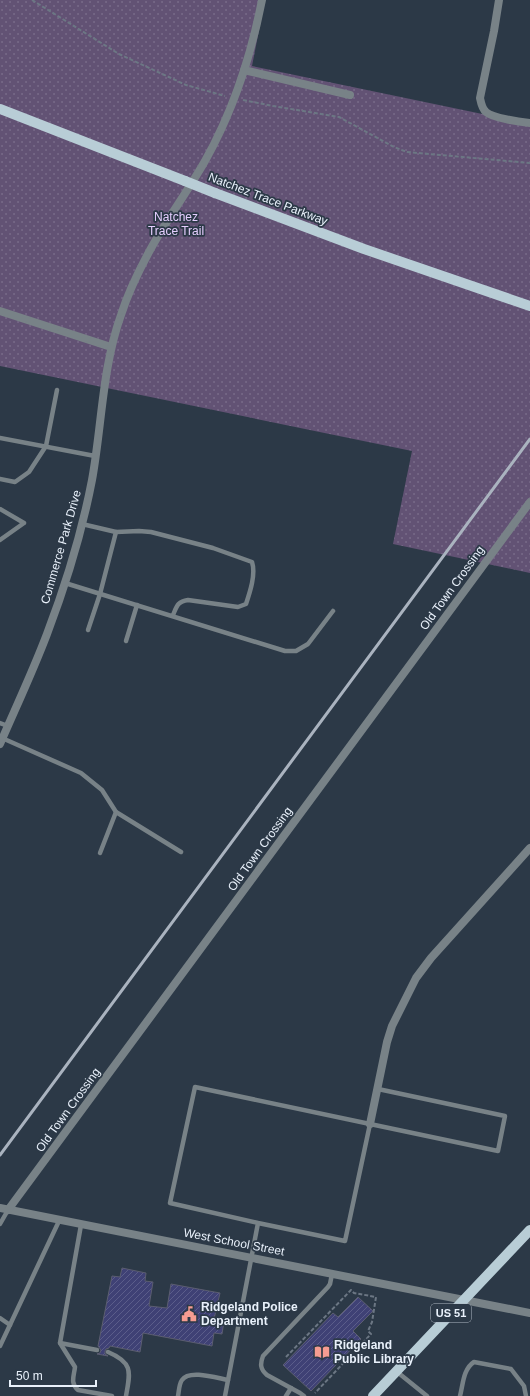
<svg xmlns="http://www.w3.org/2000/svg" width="530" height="1396" font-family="Helvetica,sans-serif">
  <defs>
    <pattern id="green-dots" width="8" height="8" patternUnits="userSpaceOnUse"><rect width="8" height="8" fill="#625274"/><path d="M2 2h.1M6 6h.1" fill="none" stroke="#786b89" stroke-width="1.8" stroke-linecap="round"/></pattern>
    <pattern id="building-hatch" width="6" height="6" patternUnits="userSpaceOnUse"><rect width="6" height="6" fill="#3f4175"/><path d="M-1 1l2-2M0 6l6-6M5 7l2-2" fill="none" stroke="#5b5d8a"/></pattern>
  </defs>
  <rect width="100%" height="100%" fill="#2c3947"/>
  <!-- green -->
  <path fill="url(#green-dots)" d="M0,0h265l-13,66 278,58v449l-137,-29 19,-93 -412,-85z"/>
  <!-- building -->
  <g fill="url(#building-hatch)" stroke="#5b5d70">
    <path d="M122,1268l24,5 -1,8 8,1 -4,24 18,2 4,-24 49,9 -6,26 10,2 -2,13 -8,-1 -2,13 -69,-13 -3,19 -30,-6 -1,2 -3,1 -1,2v3l3,2 -11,-2 3,-1 1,-3 -3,-4 14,-70 8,1z"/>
    <path d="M358,1297l15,14 -20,20 8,8 -50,52 -28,-26 50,-52 5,4z"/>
  </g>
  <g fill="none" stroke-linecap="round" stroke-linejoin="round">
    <!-- path -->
    <g stroke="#6c7784" stroke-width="2" stroke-dasharray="4 2" stroke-linecap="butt">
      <path d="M32,0l87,54 67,31 39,11"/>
      <path d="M243,100l30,6 66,11 55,30 13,5 123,11"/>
      <path d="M286,1357l65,-67 3,3 22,4 -4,25 -4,9 3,3 -56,59"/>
    </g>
    <!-- service -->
    <g stroke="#788287" stroke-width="4.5">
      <path d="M0,438l95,18"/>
      <path d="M0,479l15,3 14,-10 17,-26 11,-56"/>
      <path d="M0,509l24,14 -24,17"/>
      <path d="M82,524l34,8 23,-1 12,1 62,16 39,14c4,12 -2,30 -6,42l-8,3 -50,-7c-11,2 -11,6 -15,15"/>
      <path d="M65,583l220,68h11l12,-7 25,-33"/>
      <path d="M88,630l12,-36 16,-62"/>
      <path d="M126,641l11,-36"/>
      <path d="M0,723l8,3"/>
      <path d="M2,738l79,35 21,17 14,22 65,40"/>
      <path d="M100,853l16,-41"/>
      <path d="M370,1124l128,27 7,-35 -127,-27"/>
      <path d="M0,1224l8,-14"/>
      <path d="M81,1225l-21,118 15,24c-1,9 -5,16 3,23l34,6"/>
      <path d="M0,1318l10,7"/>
      <path d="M60,1343l37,7"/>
      <path d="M0,1346l59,-125"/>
      <path d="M108,1352c26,11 22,21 18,44"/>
      <path d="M396,1371l31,25"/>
      <path d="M178,1396c1,-5 1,-12 4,-16 7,-11 35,-2 46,0"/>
      <path d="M225,1396l33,-173 87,18 25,-117 -175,-37 -25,116 88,20"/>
      <path d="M286,1396l5,-8"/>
      <path d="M304,1396l-4,-3 -33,-18c-7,-6 -7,-11 -4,-19l65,-69 2,-3 2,-10"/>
      <path d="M460,1396c3,-11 3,-27 14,-34l37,7 13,17 2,10"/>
    </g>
    <!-- minor -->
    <g stroke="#788287" stroke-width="8">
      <path d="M499,0l-5,31 -14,67c1,5 2,11 6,14 6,6 35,10 44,11"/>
      <path d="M244,70l106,25"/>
      <path d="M0,311l111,36"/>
      <path d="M0,744c16,-37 33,-73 47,-110 19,-50 35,-102 45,-154 10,-55 10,-112 29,-165 8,-25 20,-49 33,-72 16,-28 35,-54 51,-82 28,-50 46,-105 57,-161"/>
      <path d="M370,1124l17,-82 5,-16 24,-48 15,-20 99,-110"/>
      <path d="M0,1208l464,92"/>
      <path d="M8,1210l522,-708"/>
    </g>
    <!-- tertiary -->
    <path stroke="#788287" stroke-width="8" d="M464,1300l66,13"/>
    <!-- primary -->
    <g stroke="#b8cdd6" stroke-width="10">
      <path d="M0,109l185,72"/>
      <path d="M215,193l149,56 166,57"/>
      <path d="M373,1396l157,-166"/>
    </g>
    <!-- rail -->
    <path stroke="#aab3bf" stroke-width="3" d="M0,1155l530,-716"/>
    <!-- primary-bridge -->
    <path stroke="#b8cdd6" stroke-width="10" d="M185,181l30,12"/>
  </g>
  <!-- icons -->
  <defs>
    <g id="civic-bare" transform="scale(1.2)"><path d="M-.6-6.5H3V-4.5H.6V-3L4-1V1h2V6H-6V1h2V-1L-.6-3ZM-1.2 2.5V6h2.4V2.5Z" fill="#f59c91" stroke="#2c3947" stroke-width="2.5" paint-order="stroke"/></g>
    <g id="library-bare" transform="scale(1.2)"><path d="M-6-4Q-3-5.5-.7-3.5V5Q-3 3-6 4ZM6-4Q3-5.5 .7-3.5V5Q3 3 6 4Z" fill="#f59c91" stroke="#2c3947" stroke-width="2.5" paint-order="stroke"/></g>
  </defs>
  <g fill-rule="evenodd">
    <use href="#civic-bare" x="189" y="1314"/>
    <use href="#library-bare" x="322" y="1352"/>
  </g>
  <g text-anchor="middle" stroke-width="3.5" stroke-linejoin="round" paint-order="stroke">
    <!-- shield labels -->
    <rect fill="#2c3947" stroke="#b0bac5" stroke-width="1" x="431" y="1304" width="40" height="18" rx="3"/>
    <g font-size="11" font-weight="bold" fill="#e9f1fb">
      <text x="451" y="1317">US 51</text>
    </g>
    <!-- street labels -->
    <g font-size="12" fill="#e9f1fb" stroke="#2c3947">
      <text transform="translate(268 199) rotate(21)" y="4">Natchez Trace Parkway</text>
      <text transform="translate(61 547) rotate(-74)" y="4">Commerce Park Drive</text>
      <text transform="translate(452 588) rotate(-54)" y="4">Old Town Crossing</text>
      <text transform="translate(260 849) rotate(-54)" y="4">Old Town Crossing</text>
      <text transform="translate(68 1110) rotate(-54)" y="4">Old Town Crossing</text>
      <text transform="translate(234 1242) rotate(11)" y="4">West School Street</text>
    </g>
    <!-- park labels -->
    <g font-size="12" fill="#e5cefe" stroke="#2c3947">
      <text x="176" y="221">Natchez<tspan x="176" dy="14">Trace Trail</tspan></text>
    </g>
    <!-- poi labels -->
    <g font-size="12" font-weight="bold" fill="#e9f1fb" stroke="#2c3947" text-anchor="start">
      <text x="201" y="1311">Ridgeland Police<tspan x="201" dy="14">Department</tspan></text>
      <text x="334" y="1349">Ridgeland<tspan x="334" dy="14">Public Library</tspan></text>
    </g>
  </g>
  <!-- scale -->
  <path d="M10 1380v6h86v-6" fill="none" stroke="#e9f1fb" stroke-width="2"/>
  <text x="16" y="1380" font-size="12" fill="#e9f1fb" stroke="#2c3947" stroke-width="3" paint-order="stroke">50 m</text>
</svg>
